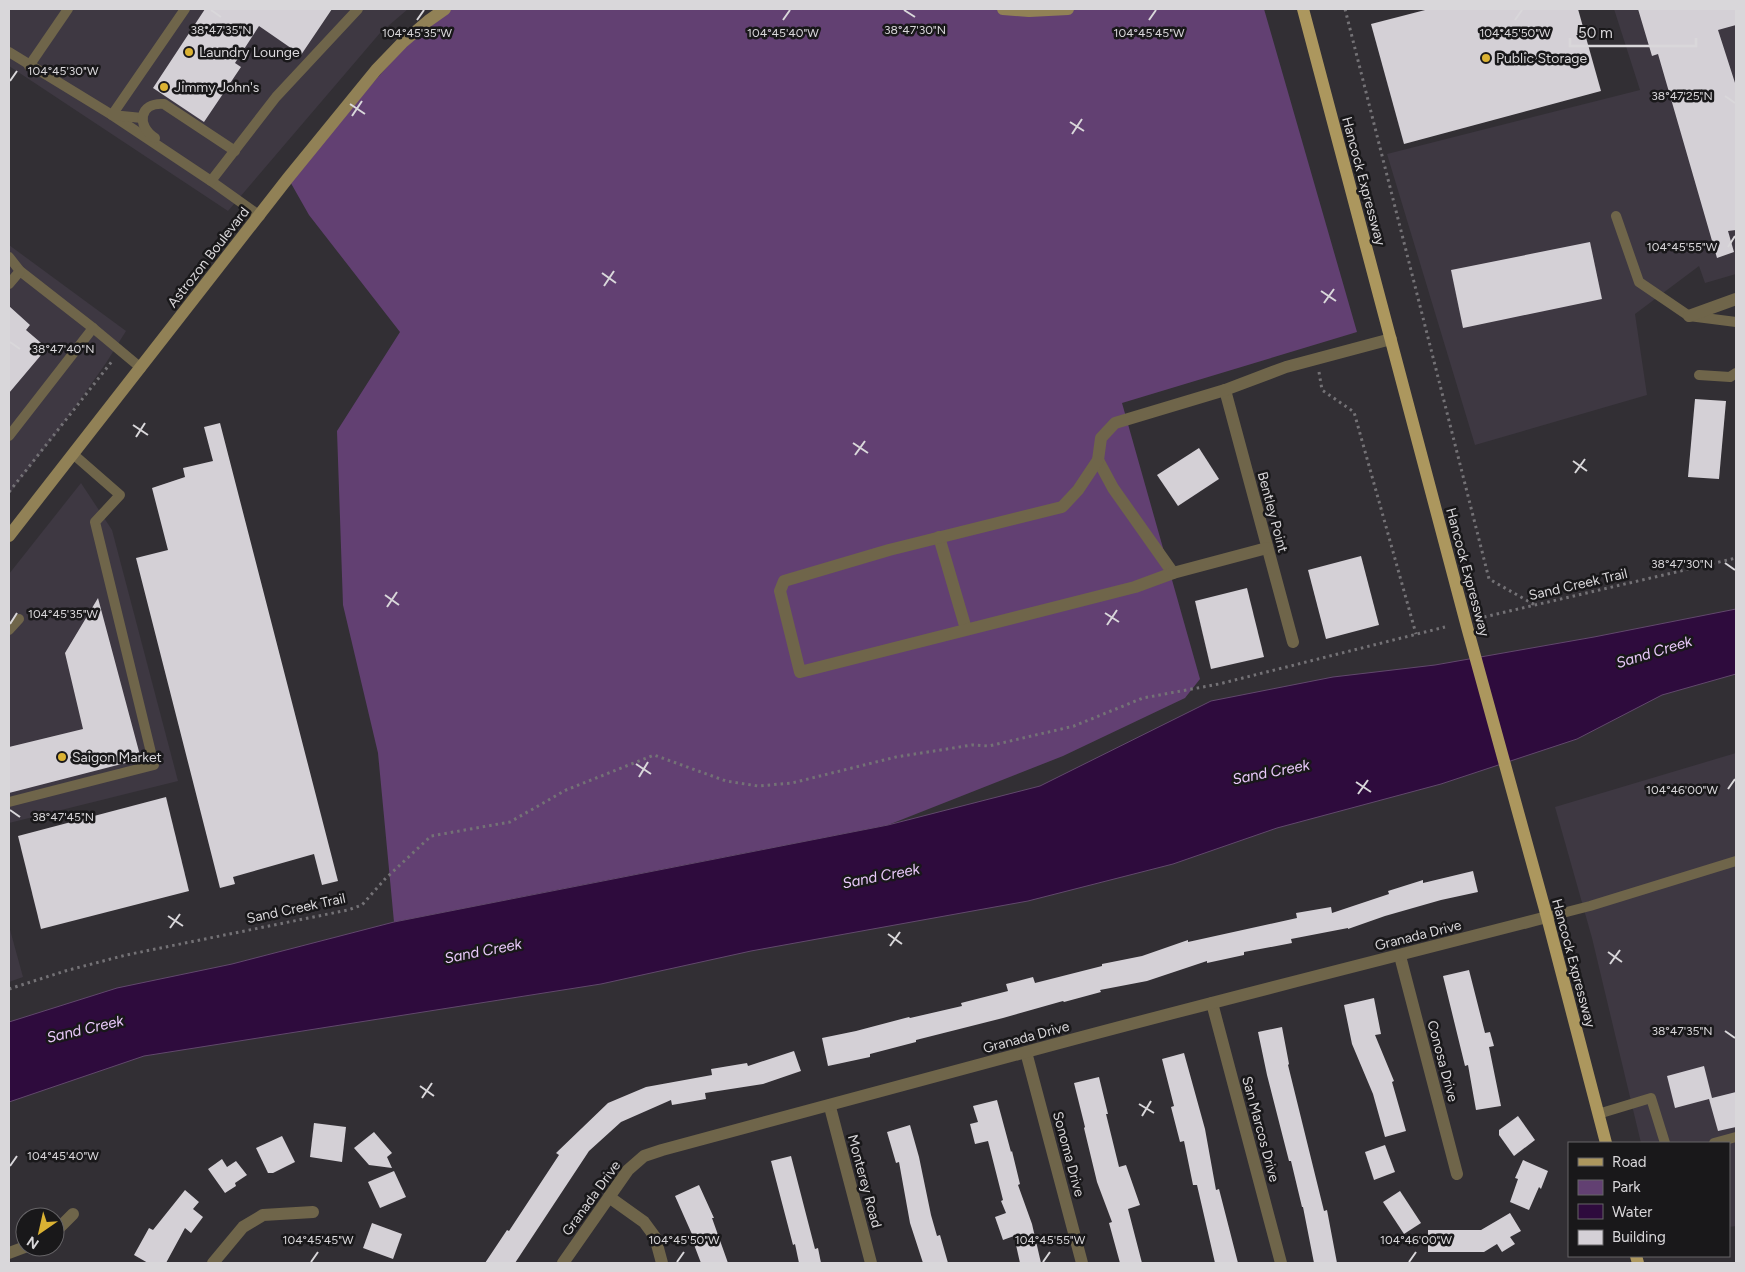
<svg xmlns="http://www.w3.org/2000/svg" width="1745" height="1272" font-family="Figtree,sans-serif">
  <rect width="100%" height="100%" fill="#322f34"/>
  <!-- built -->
  <g fill="#3e3842">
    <path d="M9,9h399l-28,24 -152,178 -219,-145z"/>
    <path d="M1614,9h122v265l-31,9 -6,-17 -64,48 12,81 -172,50 -88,-291 253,-64z"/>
    <path d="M9,245l117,86 -20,32 -50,71 -47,60z"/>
    <path d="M81,483l31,47 66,251 -169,42v-249z"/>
    <path d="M1736,753v473l-7,1v-84h-88l-49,-205 -37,-131z"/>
    <path d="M9,926l14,51 -14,5z"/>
  </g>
  <!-- green -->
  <path fill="#624072" d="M449,9h815l93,323 -235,71 78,276 -15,19 -122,58 -175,69 -494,97 -16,-169 -35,-148 -6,-174 63,-99 -91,-117 -21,-37 140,-157z"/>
  <!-- water -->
  <path fill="#2e0b3d" stroke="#61486c" d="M1736,609v65l-74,21 -85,44 -136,45 -164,44 -104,36 -145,37 -277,50 -150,33 -457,72 -135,46v-80l108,-34 115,-24 162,-42 494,-97 152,-39 171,-85 122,-24 102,-12 159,-28z"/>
  <!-- building -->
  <g fill="#d4d0d6">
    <path d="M205,9h127l-31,46 -42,-29 -24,37 6,4 -37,55 -51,-34z"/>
    <path d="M1429,9h149l23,82 -197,53 -33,-120z"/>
    <path d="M1638,9h98v16l-18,5 18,56v144l-8,1 6,21 -17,6 -59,-204 -6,2z"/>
    <path d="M1590,242l12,57 -139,29 -12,-58z"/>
    <path d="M9,306l21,19 -4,5 21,18 -38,45z"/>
    <path d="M1695,399l31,2 -7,78 -31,-2z"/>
    <path d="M220,423l118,458 -16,4 -8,-31 -81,23 2,7 -15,4 -84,-330 32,-8 -16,-62 33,-11 -2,-9 30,-7 -9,-34z"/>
    <path d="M1199,448l20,31 -41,27 -21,-31z"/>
    <path d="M1361,556l18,69 -53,14 -18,-69z"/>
    <path d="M1247,588l17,69 -53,12 -16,-68z"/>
    <path d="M98,598l43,161 -132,34v-46l74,-18 -18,-76z"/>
    <path d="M166,797l23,94 -148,38 -23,-93z"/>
    <path d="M1473,871l5,21 -37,8 -56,16 -37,13v-1l-57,11 1,4 -48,9v3l-37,8v-2l-60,20 -47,9 1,2 -37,10 -1,-1 -60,17 -87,22v2l-46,12v3l-42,9 -6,-28 34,-7 53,-14 1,1 52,-12 -1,-3 47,-12 -2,-7 27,-7 2,6 67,-17v-2l40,-8 46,-16v2l109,-24 -1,-5 35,-6 1,6 57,-19 -1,-3 35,-11v3z"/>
    <path d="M1469,970l16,63 5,-1 4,14 -5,1 12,59 -25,4 -8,-45 -3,1 -22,-90z"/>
    <path d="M1374,998l7,36 -6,1 19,46 -2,1 14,49 -21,6 -12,-43 -21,-50 -8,-39z"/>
    <path d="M1282,1027l7,37 -1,1 36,146 3,-1 10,53h-23l-11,-56h-1l-11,-46h-2l-22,-86 -9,-43z"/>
    <path d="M794,1051l7,20 -38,13 -58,9 1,6 -34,6 -1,-5 -50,22 -32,29 -74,112h-30l22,-33 2,1 50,-76 -3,-2 52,-50 38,-16 66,-12 -1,-6 36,-6 1,3z"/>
    <path d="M1184,1053l21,76 11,61 3,-1 19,74h-23l-18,-78h-4l-9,-44 -4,1 -9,-35 3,-1 -12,-47z"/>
    <path d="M1704,1066l8,32 24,-6v35l-18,4 -9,-32 -34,9 -8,-32z"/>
    <path d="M1099,1077l9,37h-2l13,53 7,-2 14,40 -12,4 14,54h-22l-11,-40 3,-1 -15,-40 -13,-54 1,-1 -11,-44z"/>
    <path d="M997,1100l14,52 1,-1 8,33 -2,1 14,39 9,39h-21l-6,-27 -11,4 -8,-23 11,-4 -5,-12 2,-1 -15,-59 -13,3 -5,-20 8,-2 -5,-16z"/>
    <path d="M1518,1116l17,24 -21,16 -15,-21v-5z"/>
    <path d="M314,1123l32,4 -4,35 -32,-5z"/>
    <path d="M910,1125l9,32 12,58 6,21 3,-1 8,28h-25l-13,-40 -11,-61 -3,1 -9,-31z"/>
    <path d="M374,1132l18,21 -5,4 5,11 -23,-3 -15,-17z"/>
    <path d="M282,1136l13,26 -22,11h-5l-12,-25z"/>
    <path d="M1385,1145l10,27 -21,8 -9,-28z"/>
    <path d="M791,1156l24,93 3,-1 3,15h-22l-4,-19 -2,1 -22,-84z"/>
    <path d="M222,1159l5,8 9,-6 11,14 -12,8 1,3 -11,7 -17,-24z"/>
    <path d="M1523,1160l25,11 -7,18 -2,-2 -10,23 -19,-8 8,-23 -3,-1z"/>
    <path d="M394,1171l12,26 -26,11 -12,-26z"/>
    <path d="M699,1185l15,33h-2l16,45h-27l-8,-21 2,-1 -20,-45z"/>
    <path d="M185,1190l14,12 -6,7 10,8 -12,16 -6,-5 -19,35h-18l-14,-8 15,-27 4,2z"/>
    <path d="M1400,1191l21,32 -17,11 -21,-32z"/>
    <path d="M1510,1213l11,18 -11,6 5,7 -13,8 -5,-8 -13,8h-56v-22h53z"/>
    <path d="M372,1223l30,11 -9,25 -30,-11z"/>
  </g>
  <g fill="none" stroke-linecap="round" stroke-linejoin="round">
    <!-- path -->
    <g stroke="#747276" stroke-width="3" stroke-dasharray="2.5 4" stroke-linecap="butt">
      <path d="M1345,9l144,570 46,26"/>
      <path d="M1319,372l3,18 32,22 62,222"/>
      <path d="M9,492l104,-132"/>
      <path d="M1484,617l252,-59"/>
      <path d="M9,989l56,-18 61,-16 222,-45 14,-5 23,-26 46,-43 79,-14 56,-32 88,-35 72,26 32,5 34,-3 104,-26 76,-12 17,1 85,-20 69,-28 76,-14 226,-57"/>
    </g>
    <!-- service -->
    <g stroke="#6f654a" stroke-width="10">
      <path d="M9,52l103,63 99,66 49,35"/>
      <path d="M29,66l39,-57"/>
      <path d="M142,118l-30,-3 73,-106"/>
      <path d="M155,138c-19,-12 -16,-36 9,-34l71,47"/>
      <path d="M211,181l65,-84 82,-88"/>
      <path d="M1616,216l23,66 50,34 47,6"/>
      <path d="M9,257l11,14 73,57 48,40"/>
      <path d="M9,284l11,-13"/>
      <path d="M1699,375l31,2 6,-4"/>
      <path d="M9,436l84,-108"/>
      <path d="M9,630l10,-11"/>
      <path d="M9,802l145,-37 -59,-243 25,-27 -47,-41"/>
      <path d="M1547,917l43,-11 146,-45"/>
      <path d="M1598,1114l53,-16 14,45"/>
      <path d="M1714,1143l22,-6"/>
    </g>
    <!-- minor -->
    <g stroke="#6f654a" stroke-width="12">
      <path d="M1689,316l47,-17"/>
      <path d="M1225,390l68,252"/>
      <path d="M1098,460l15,28 60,85"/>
      <path d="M939,537l27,92"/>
      <path d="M1267,548l-94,25 -38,14 -335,85 -20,-81 4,-10 105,-31 173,-43 16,-17 20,-30 3,-22 14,-15 110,-33 61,-23 105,-28"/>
      <path d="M1400,956l57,218"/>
      <path d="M1212,1003l69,260"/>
      <path d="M1026,1052l56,211"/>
      <path d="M830,1107l41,156"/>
      <path d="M609,1197l35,25 11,15 7,26"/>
      <path d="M55,1232l18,-18"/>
      <path d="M9,1253l16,-6"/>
      <path d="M213,1263l30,-36 20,-12 50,-3"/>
      <path d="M563,1263l65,-93 16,-14 18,-6c122,-32 243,-65 364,-98 173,-47 347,-90 521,-135"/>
    </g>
    <!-- secondary -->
    <g stroke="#918156" stroke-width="12">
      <path d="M1003,9l26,2 39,-2"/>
      <path d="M9,536l279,-358 88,-108 26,-27 26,-22 17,-12"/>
    </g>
    <!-- primary -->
    <g stroke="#ac975e" stroke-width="12">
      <path d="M1303,9l164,618 80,290 59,226"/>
      <path d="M1636,1256l2,7"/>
    </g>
  </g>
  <!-- ticks -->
  <path fill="none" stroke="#d9d7da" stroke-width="2" d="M211,10l10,7M904,10l11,7M417,20l7,-10M783,20l7,-10M1149,20l7,-10M1515,20l7,-10M10,81l7,-10M1725,96l10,7M350,104l15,10M352,116l10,-15M1070,122l14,9M1072,134l10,-15M1728,247l7,-11M602,273l14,10M604,286l10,-15M1321,291l15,10M1324,303l10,-14M10,342l10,7M133,425l15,10M136,437l9,-14M853,443l15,10M855,455l10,-14M1573,461l14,10M1575,473l10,-14M1725,563l10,7M385,595l14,10M387,607l10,-15M1105,613l14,9M10,624l7,-11M1107,625l10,-15M636,764l15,10M639,777l9,-15M1356,782l15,10M1728,789l7,-10M1358,794l10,-14M10,810l10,7M168,916l15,10M170,928l10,-14M888,934l14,10M890,946l10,-14M1608,952l14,10M1610,964l10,-14M1725,1031l10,7M420,1086l14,10M422,1098l10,-15M1139,1104l15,9M1142,1116l9,-15M10,1166l7,-10M311,1262l7,-10M677,1262l7,-10M1043,1262l7,-10M1409,1262l7,-10"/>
  <!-- markers -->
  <g fill="#dbb233" stroke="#19181a" stroke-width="2">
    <circle cx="189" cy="52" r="5"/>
    <circle cx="1486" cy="58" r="5"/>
    <circle cx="164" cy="87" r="5"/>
    <circle cx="62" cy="757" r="5"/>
  </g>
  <g text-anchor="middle" stroke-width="5" stroke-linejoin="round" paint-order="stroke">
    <!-- poi labels -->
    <g font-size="14" fill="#d9d7da" stroke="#19181a" text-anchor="start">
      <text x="199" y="57">Laundry Lounge</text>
      <text x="1496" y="63">Public Storage</text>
      <text x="174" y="92">Jimmy John's</text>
      <text x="72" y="762">Saigon Market</text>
    </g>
    <!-- street labels -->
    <g font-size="14" fill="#d9d7da" stroke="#19181a">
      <text transform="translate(1364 181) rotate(75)" y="5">Hancock Expressway</text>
      <text transform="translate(208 257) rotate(-52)" y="5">Astrozon Boulevard</text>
      <text transform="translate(1273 512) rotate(75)" y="5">Bentley Point</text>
      <text transform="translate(1468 572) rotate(75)" y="5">Hancock Expressway</text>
      <text transform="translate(1578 584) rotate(-13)" y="5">Sand Creek Trail</text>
      <text transform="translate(296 908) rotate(-12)" y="5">Sand Creek Trail</text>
      <text transform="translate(1418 935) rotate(-14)" y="5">Granada Drive</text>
      <text transform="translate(1574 963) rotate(75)" y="5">Hancock Expressway</text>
      <text transform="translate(1026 1037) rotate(-15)" y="5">Granada Drive</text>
      <text transform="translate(1443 1061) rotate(75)" y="5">Conosa Drive</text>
      <text transform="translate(1261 1129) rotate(75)" y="5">San Marcos Drive</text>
      <text transform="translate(1069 1154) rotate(75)" y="5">Sonoma Drive</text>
      <text transform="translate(865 1181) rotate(75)" y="5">Monterey Road</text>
      <text transform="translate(591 1198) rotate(-54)" y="5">Granada Drive</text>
    </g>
    <!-- water labels -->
    <g font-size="15" font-style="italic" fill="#eacafb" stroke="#19181a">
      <text transform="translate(1654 652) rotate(-17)" y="5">Sand Creek</text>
      <text transform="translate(1271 772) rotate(-11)" y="5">Sand Creek</text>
      <text transform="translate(881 876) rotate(-11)" y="5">Sand Creek</text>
      <text transform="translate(483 951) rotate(-11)" y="5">Sand Creek</text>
      <text transform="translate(85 1029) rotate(-13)" y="5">Sand Creek</text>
    </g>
  </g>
  <g font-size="12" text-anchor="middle" fill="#d9d7da" stroke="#19181a" stroke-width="5" stroke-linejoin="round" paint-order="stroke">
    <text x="221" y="34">38°47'35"N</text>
    <text x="915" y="34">38°47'30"N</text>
    <text x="417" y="37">104°45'35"W</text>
    <text x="783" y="37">104°45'40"W</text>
    <text x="1149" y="37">104°45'45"W</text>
    <text x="1515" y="37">104°45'50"W</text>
    <text x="63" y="75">104°45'30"W</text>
    <text x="1682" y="100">38°47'25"N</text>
    <text x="1682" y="251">104°45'55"W</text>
    <text x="63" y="353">38°47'40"N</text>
    <text x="1682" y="568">38°47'30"N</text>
    <text x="63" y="618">104°45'35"W</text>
    <text x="1682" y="794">104°46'00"W</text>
    <text x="63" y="821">38°47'45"N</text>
    <text x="1682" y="1035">38°47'35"N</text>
    <text x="63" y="1160">104°45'40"W</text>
    <text x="318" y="1244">104°45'45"W</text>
    <text x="684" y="1244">104°45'50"W</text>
    <text x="1050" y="1244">104°45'55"W</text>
    <text x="1416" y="1244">104°46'00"W</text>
  </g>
  <!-- border -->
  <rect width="1745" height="1272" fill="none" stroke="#d9d7da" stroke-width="20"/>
  <!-- legend -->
  <rect x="1568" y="1142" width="162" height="115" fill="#19181a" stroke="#666467"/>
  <rect x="1578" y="1158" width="25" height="8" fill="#ac975e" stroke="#666467"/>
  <text x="1612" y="1167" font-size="15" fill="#d9d7da">Road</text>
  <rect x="1578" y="1180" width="25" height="15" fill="#624072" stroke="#666467"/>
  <text x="1612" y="1192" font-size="15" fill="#d9d7da">Park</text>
  <rect x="1578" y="1204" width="25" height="15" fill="#2e0b3d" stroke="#666467"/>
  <text x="1612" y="1217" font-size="15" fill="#d9d7da">Water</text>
  <rect x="1578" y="1230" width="25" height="15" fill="#d4d0d6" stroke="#666467"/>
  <text x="1612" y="1242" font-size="15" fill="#d9d7da">Building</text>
  <!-- north arrow -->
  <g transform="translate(40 1232) rotate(214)"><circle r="24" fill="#19181a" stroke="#666467"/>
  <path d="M0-4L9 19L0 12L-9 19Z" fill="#dbb233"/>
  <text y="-8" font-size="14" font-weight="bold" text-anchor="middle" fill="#d9d7da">N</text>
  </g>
  <!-- scale -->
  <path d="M1570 38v8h126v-8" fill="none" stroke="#d9d7da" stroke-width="2.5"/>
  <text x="1578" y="38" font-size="15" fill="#d9d7da" stroke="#19181a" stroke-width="4" paint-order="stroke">50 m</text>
</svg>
